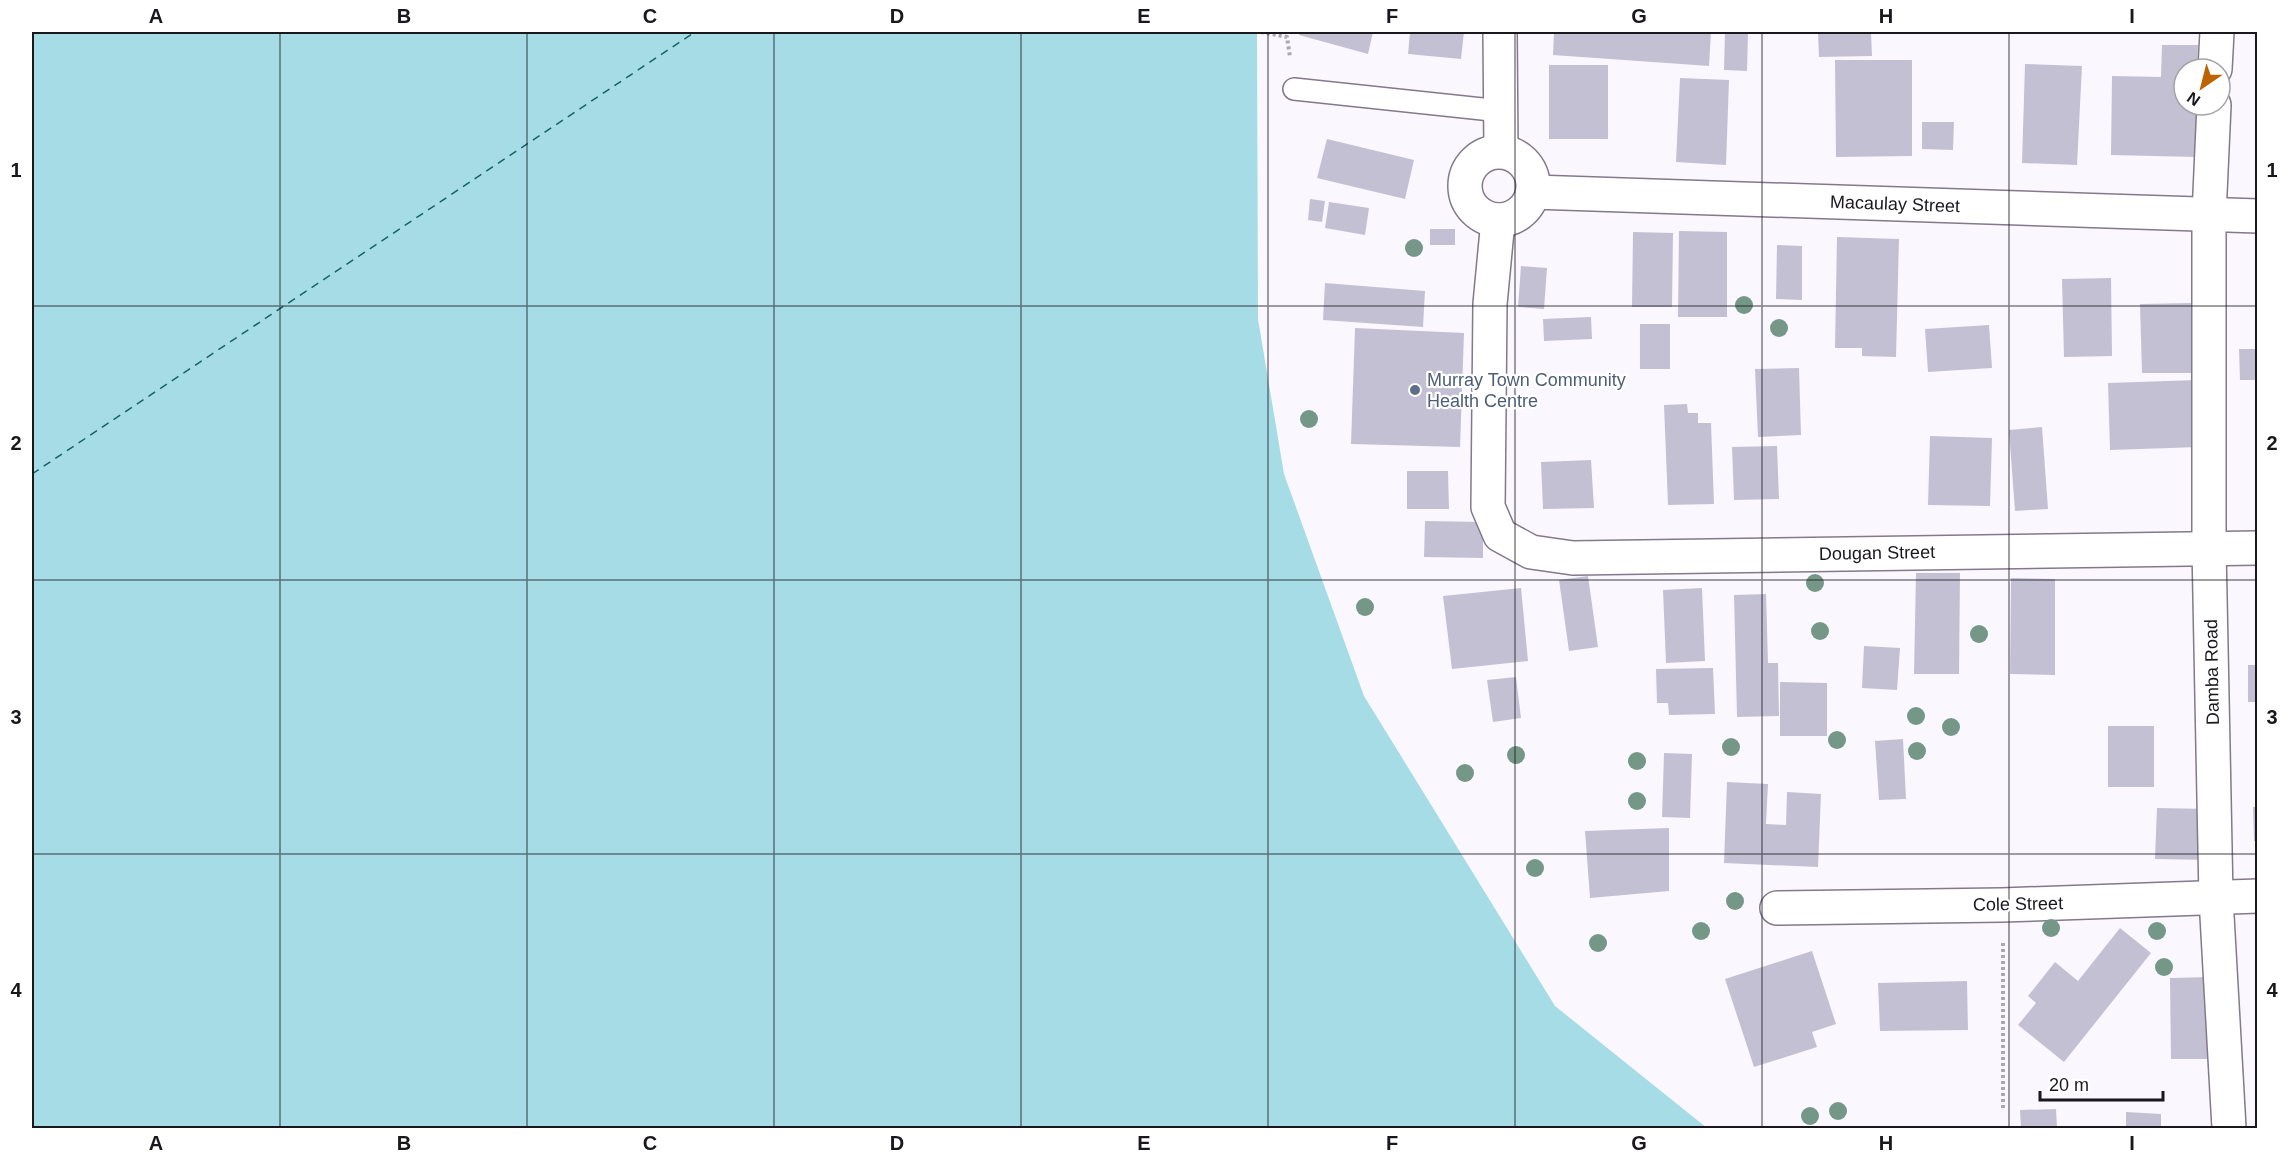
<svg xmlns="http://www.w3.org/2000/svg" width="2289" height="1160" font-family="Helvetica,sans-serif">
  <rect width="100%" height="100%" fill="#fbf7ff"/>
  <!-- water -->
  <path fill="#a5dce5" d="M32,32h1225l1,287 26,155 80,222 191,310 152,122h-1675z"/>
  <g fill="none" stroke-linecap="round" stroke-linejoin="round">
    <!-- ferry -->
    <path stroke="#18616b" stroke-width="1.5" stroke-dasharray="8 6" stroke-linecap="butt" d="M32,474l663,-442"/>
  </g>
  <!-- building -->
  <g fill="#c4c0d4">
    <path d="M1300,32h73l-5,22 -69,-19z"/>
    <path d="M1410,32h54l-3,27 -53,-5z"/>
    <path d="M1554,32h157l-2,34 -156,-11z"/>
    <path d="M1725,32h23l-1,39 -23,-1z"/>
    <path d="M1818,32h53l1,24 -53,1z"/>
    <path d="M2162,45h36l-1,24h-13v36h13l-1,52 -85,-2 1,-79 49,1z"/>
    <path d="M1835,60h77v96l-76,1z"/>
    <path d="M2025,64l57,2 -5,99 -55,-2z"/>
    <rect x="1549" y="65" width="59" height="74"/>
    <path d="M1680,78l49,2 -3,85 -50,-3z"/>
    <path d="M1922,122h32l-1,28 -31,-1z"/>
    <path d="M1327,139l87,21 -9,39 -88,-21z"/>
    <path d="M1310,199l15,2 -3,21 -14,-2z"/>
    <path d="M1329,202l40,6 -4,27 -40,-7z"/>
    <rect x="1430" y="229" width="25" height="16"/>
    <path d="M1679,231l48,1v85h-49z"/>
    <path d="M1633,232l40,1 -1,74h-40z"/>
    <path d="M1837,237l62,2 -3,118 -34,-1v-8h-27z"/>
    <path d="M1777,245l25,1v54l-26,-1z"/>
    <path d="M1521,266l26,2 -3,41 -26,-2z"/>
    <path d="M2111,278l1,78 -48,1 -2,-78z"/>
    <path d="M1325,283l100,8 -2,36 -100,-7z"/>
    <path d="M2192,303l1,70h-51l-2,-69z"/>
    <path d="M1591,317l1,22 -48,2 -1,-22z"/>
    <rect x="1640" y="324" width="30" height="45"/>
    <path d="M1989,325l3,43 -64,4 -3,-43z"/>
    <path d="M1355,328l109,5 -4,114 -109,-3z"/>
    <path d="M2239,349h19v31h-18z"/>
    <path d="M1799,368l2,67 -43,2 -3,-68z"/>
    <path d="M2197,380l3,67 -90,3 -2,-67z"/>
    <path d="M1687,404l1,9h10v10h13l3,81 -46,1 -4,-100z"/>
    <path d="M2042,427l6,82 -33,2 -6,-81z"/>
    <path d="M1930,436l62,2 -2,68 -62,-1z"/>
    <path d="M1777,446l2,53 -45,1 -2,-53z"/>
    <path d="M1591,460l3,48 -51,1 -2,-47z"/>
    <path d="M1407,471h41l1,38h-42z"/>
    <path d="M1425,521l58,1v36l-59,-1z"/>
    <path d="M1916,573h44l-1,101h-45z"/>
    <path d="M1588,576l10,71 -29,4 -10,-71z"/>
    <path d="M2011,578l44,1v96l-45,-1z"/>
    <path d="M1521,588l7,73 -76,8 -9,-73z"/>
    <path d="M1702,588l3,73 -39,2 -3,-73z"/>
    <path d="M1766,594l2,69h10l1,53 -42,1 -3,-122z"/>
    <path d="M1864,646l36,2 -3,42 -35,-2z"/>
    <rect x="2248" y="665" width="10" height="37"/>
    <path d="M1713,668l2,46 -46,1 -1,-12h-11l-1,-34z"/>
    <path d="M1516,677l5,41 -28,4 -6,-42z"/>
    <path d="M1780,682l47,1v53h-47z"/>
    <rect x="2108" y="726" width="46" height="61"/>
    <path d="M1903,739l3,60 -27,1 -4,-59z"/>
    <path d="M1664,753l28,1 -2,64 -28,-1z"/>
    <path d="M1727,782l41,2 -2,40 20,1 1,-33 34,2 -3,73 -94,-4z"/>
    <path d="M2253,807h5v34h-4z"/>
    <path d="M2157,808l53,1 -1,51 -54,-1z"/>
    <path d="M1669,828v63l-79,7 -5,-67z"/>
    <path d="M2120,928l31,25 -87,109 -46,-37 18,-22 -8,-7 27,-34 23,19z"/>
    <path d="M1812,951l24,73 -24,8 5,15 -63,20 -29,-88z"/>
    <path d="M2209,977l2,82h-40l-1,-81z"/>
    <path d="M1967,981l1,49 -88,1 -2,-48z"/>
    <path d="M2056,1109l1,19h-36l-1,-18z"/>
    <path d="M2126,1112l35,2v14h-35z"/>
  </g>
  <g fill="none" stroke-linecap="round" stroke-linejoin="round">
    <!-- lane casing -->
    <g stroke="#82798a" stroke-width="24">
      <path id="lane" d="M1294,89l207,22"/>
    </g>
    <!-- street casing -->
    <g stroke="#82798a" stroke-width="36">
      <g id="street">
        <path d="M2215,69l2,-37"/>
        <path d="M2214,105l-5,110v332l7,351 13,230"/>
        <path d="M1498,220l-8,84 -2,203 12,28 31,17 42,6 685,-10"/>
        <path d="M1777,908l225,-3 256,-9"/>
      </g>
    </g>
    <!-- secondary casing -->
    <g stroke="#82798a" stroke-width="36">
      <g id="secondary">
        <path d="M1500,32l1,119"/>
        <circle cx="1499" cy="186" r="34"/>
        <path d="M1533,192l725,24"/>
      </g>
    </g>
    <!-- path -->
    <g stroke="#aba7af" stroke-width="4" stroke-dasharray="3 3" stroke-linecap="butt">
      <path d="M1261,32l26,5 3,20"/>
      <path d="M2003,943v165"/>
    </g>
    <!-- lane -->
    <use href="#lane" stroke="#fff" stroke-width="21"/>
    <!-- street -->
    <use href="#street" stroke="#fff" stroke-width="33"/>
    <!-- secondary -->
    <use href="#secondary" stroke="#fff" stroke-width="33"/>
  </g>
  <!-- trees -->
  <g fill="#759787">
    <circle cx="1414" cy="248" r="9"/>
    <circle cx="1744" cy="305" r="9"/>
    <circle cx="1779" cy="328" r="9"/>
    <circle cx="1309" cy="419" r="9"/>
    <circle cx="1815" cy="583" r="9"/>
    <circle cx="1365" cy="607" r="9"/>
    <circle cx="1820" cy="631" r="9"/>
    <circle cx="1979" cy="634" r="9"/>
    <circle cx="1916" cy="716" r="9"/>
    <circle cx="1951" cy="727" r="9"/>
    <circle cx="1837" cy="740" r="9"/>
    <circle cx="1731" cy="747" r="9"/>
    <circle cx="1917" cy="751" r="9"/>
    <circle cx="1516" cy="755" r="9"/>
    <circle cx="1637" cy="761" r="9"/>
    <circle cx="1465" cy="773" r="9"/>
    <circle cx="1637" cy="801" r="9"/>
    <circle cx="1535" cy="868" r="9"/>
    <circle cx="1735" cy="901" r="9"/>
    <circle cx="2051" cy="928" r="9"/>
    <circle cx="1701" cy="931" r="9"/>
    <circle cx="2157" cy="931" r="9"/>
    <circle cx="1598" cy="943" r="9"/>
    <circle cx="2164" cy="967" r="9"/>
    <circle cx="1838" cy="1111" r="9"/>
    <circle cx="1810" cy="1116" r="9"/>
  </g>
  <!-- grid -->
  <path fill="none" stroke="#1a171d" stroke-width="1.5" stroke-opacity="0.55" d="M280,32v1096M527,32v1096M774,32v1096M1021,32v1096M1268,32v1096M1515,32v1096M1762,32v1096M2009,32v1096M32,306h2226M32,580h2226M32,854h2226"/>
  <!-- markers -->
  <circle fill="#5c6f8a" stroke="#fff" stroke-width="2" cx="1415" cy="390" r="6"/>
  <g text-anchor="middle" stroke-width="4.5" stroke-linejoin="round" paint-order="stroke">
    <!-- street labels -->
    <g font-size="18" fill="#1a171d" stroke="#fff">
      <text transform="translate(1895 204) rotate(2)" y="6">Macaulay Street</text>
      <text transform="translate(1877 553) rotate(-1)" y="6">Dougan Street</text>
      <text transform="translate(2212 672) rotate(-91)" y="6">Damba Road</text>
      <text transform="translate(2018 904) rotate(-1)" y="6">Cole Street</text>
    </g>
    <!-- service labels -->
    <g font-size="18" fill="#4e5e75" stroke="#fff" text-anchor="start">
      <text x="1427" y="386">Murray Town Community<tspan x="1427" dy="21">Health Centre</tspan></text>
    </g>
  </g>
  <!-- border -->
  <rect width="2289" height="1160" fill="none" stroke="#ffffff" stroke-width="66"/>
  <!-- north arrow -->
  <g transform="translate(2202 87) rotate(215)"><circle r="28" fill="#ffffff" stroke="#a3a2a5" stroke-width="1.5"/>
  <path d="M0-4.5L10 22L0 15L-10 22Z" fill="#bd6402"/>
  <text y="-9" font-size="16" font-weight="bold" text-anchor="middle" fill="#1a171d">N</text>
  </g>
  <!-- scale -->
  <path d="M2040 1091v9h123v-9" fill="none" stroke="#1a171d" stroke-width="3"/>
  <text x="2049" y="1091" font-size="18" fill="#1a171d" stroke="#ffffff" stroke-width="4.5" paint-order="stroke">20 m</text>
  <rect x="33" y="33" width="2223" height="1094" fill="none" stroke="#1a171d" stroke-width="2"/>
  <g font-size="20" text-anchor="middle" font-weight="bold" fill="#1a171d">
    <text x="156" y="23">A</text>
    <text x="404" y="23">B</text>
    <text x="650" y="23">C</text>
    <text x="897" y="23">D</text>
    <text x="1144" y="23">E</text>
    <text x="1392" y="23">F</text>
    <text x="1639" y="23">G</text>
    <text x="1886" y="23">H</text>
    <text x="2132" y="23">I</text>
    <text x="16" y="177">1</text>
    <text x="2272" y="177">1</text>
    <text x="16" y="450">2</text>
    <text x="2272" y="450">2</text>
    <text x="16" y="724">3</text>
    <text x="2272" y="724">3</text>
    <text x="16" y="997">4</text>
    <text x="2272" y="997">4</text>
    <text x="156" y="1150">A</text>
    <text x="404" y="1150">B</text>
    <text x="650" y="1150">C</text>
    <text x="897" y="1150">D</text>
    <text x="1144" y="1150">E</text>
    <text x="1392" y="1150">F</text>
    <text x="1639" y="1150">G</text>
    <text x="1886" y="1150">H</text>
    <text x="2132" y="1150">I</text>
  </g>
</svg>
